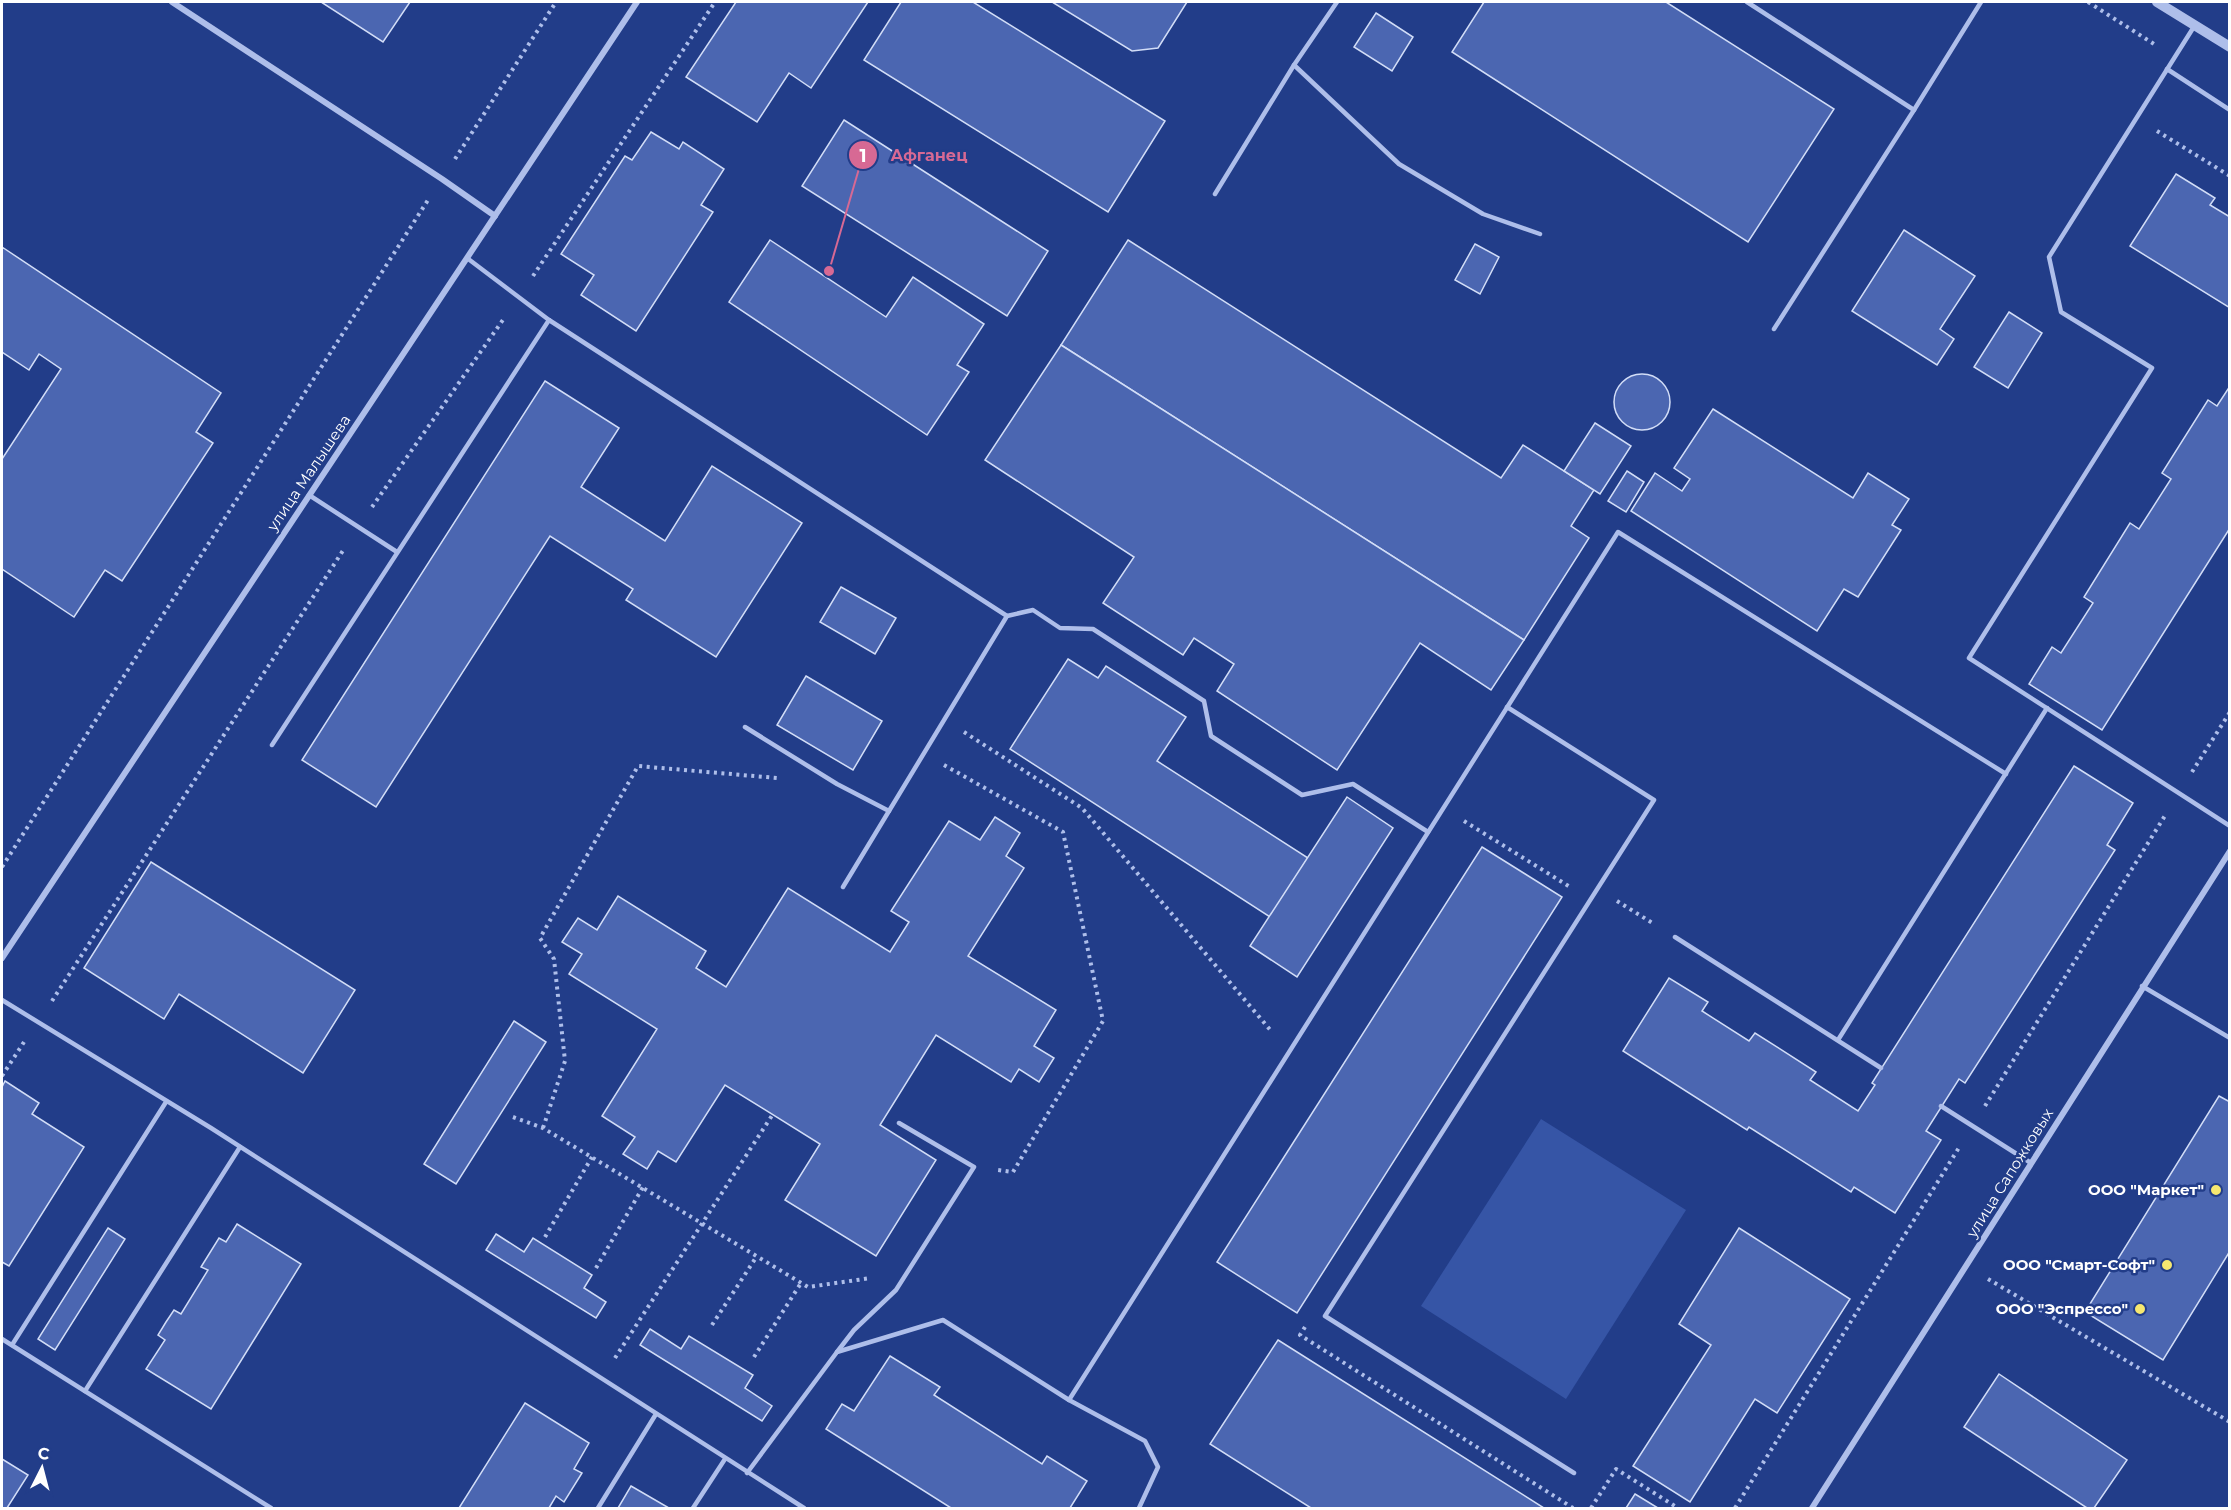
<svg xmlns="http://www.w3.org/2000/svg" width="2231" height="1510" font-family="Montserrat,sans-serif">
  <rect width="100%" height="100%" fill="#223d89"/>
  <!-- green -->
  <path fill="#3655a6" d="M1541,1119l145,91 -120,189 -145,-93z"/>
  <!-- building -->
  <g fill="#4b66b1" stroke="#d2ddf7" stroke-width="1.5">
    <path d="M321,2h89l-27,40z"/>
    <path d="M736,2h132l-57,86 -22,-15 -32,49 -71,-45z"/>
    <path d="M901,2h72l192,119 -57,91 -244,-152z"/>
    <path d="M1052,2h135l-29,46 -26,3z"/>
    <path d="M1484,2h182l168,107 -86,133 -296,-190z"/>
    <path d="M1376,13l37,24 -21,34 -38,-24z"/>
    <path d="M844,120l204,131 -41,65 -205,-130z"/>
    <path d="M651,132l28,17 4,-7 41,27 -23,36 12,7 -77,119 -55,-36 13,-20 -33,-21 64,-98 7,4z"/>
    <path d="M2176,174l39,24 -5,7 20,12v91l-100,-62z"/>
    <path d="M1904,230l71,46 -35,53 14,10 -17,26 -85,-54z"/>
    <path d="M770,240l116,77 27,-40 71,47 -27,41 12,7 -42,63 -198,-133z"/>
    <path d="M1128,240l373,238 22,-33 71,45 -23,36 18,12 -65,102 -463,-295z"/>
    <path d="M1475,244l24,13 -19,37 -25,-14z"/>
    <path d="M2,247l219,146 -25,39 17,11 -91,138 -17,-11 -31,47 -72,-48v-110l59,-90 -22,-15 -10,16 -27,-18z"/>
    <path d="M2009,312l33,21 -34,55 -34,-21z"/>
    <path d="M1061,345l463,295 -33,50 -71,-47 -83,127 -120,-79 17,-27 -40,-26 -11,17 -80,-52 31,-46 -149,-97z"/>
    <circle cx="1642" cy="402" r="28"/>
    <path d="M545,381l74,47 -38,59 84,54 47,-75 90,57 -86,134 -90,-57 7,-11 -83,-53 -174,271 -74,-47z"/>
    <path d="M2230,386v142l-128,202 -73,-46 23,-37 9,6 32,-50 -9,-6 46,-74 9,6 32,-50 -9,-6 46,-73 9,6z"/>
    <path d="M1713,409l140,89 15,-25 41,26 -17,26 9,5 -43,67 -14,-8 -27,42 -186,-120 24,-38 27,18 8,-12 -16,-11z"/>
    <path d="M1595,423l36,23 -31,48 -36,-23z"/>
    <path d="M1627,471l17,11 -18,30 -18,-11z"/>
    <path d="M841,587l55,31 -21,36 -55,-32z"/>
    <path d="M1068,659l30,19 8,-12 80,51 -29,44 151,97 -38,59 -260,-168z"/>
    <path d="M806,676l76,45 -29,49 -76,-45z"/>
    <path d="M2074,766l59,37 -26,42 8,5 -150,233 -6,-4 -33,52 15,9 -46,73 -41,-26 -3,5 -102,-65 -2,3 -124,-79 46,-73 39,24 -6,9 47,30 6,-8 61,39 -6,8 48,31 17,-26 -3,-2z"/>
    <path d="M1347,797l46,31 -96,149 -47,-31z"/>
    <path d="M995,817l25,16 -14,23 18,12 -56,88 88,54 -22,36 20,12 -15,24 -20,-13 -8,13 -75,-47 -56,90 56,35 -60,96 -91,-56 35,-56 -95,-59 -49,77 -18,-11 -11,18 -24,-15 12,-17 -33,-21 55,-87 -88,-55 13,-20 -20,-12 16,-24 19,12 21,-34 88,55 -10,17 30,19 62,-99 102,64 19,-30 -18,-11 58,-90 31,19z"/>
    <path d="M1482,847l80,50 -265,416 -80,-51z"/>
    <path d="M151,862l204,128 -52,83 -124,-79 -15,25 -80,-51z"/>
    <path d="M514,1021l32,21 -90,142 -32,-20z"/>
    <path d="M5,1081l34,22 -7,11 52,33 -75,119 -7,-4v-175z"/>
    <path d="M2219,1096l11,6v149l-67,109 -78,-48z"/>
    <path d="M237,1224l64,40 -90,145 -65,-40 19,-29 -7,-5 8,-13 8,-12 7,4 27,-44 -7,-3 18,-29 7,4z"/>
    <path d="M108,1228l17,11 -70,111 -17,-11z"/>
    <path d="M1739,1228l111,71 -73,114 -22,-14 -65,103 -57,-36 78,-121 -32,-21z"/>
    <path d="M496,1234l28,18 9,-14 59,37 -8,13 22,14 -10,16 -110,-68z"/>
    <path d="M650,1329l31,20 8,-13 64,39 -8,13 27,18 -10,15 -122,-76z"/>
    <path d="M1278,1340l266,168h-233l-101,-64z"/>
    <path d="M890,1356l50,31 -6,8 108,69 5,-8 40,25 -17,27h-119l-125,-79 16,-25 12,7z"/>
    <path d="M1999,1374l128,86 -33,48h-7l-123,-81z"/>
    <path d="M525,1403l64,40 -15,26 8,4 -18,29 -8,-6 -7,12h-90z"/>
    <path d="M2,1459l26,16 -21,33h-5z"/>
    <path d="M631,1486l38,22h-51z"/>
    <path d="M1635,1494l23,14h-32z"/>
  </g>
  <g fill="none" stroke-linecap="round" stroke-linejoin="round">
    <!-- path -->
    <g stroke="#aebeea" stroke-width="4" stroke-dasharray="3 4.5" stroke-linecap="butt">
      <path d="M2088,2l66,42"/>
      <path d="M2157,131l73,45"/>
      <path d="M455,159l101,-157"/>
      <path d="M533,276l182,-274"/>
      <path d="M372,507l133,-190"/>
      <path d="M964,732l118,76 190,224"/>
      <path d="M944,765l119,67 40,189 -90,151 -15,-2"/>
      <path d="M2192,772l38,-60"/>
      <path d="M1464,821l106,66"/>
      <path d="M2,867l426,-667"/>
      <path d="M1617,901l37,23"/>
      <path d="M52,1001l292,-452"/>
      <path d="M2,1076l22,-34"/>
      <path d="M1985,1106l181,-292"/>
      <path d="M513,1117l30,11 265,159 63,-9"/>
      <path d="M543,1128l22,-67 -11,-102 -14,-21 98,-172 139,12"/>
      <path d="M545,1237l47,-80"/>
      <path d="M596,1268l47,-81"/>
      <path d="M1988,1279l242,143"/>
      <path d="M712,1325l45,-69"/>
      <path d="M1305,1327l-5,8 273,173"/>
      <path d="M754,1357l47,-74"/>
      <path d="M615,1358l158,-244"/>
      <path d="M1591,1508l25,-39 62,39"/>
      <path d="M1735,1508l225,-362"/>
    </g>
    <!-- service -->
    <g stroke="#aebeea" stroke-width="4.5">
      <path d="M1337,2l-43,63 105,99 84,50 57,20"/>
      <path d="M1747,2l167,108"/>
      <path d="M2195,25l-146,232 12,55 91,56 -183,290 261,168"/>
      <path d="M2167,69l63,41"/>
      <path d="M1215,194l79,-129"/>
      <path d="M467,258l82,62 458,296 -164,271"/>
      <path d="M1774,329l140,-219 67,-108"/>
      <path d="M309,495l88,57"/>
      <path d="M1007,616l26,-6 27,18 33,1 111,72 7,35 91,59 51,-11 75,48"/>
      <path d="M1507,707l147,93 -329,516 249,157"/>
      <path d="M745,727l92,57 52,27"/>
      <path d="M272,745l277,-425"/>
      <path d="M1675,937l206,131"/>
      <path d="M2142,986l88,52"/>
      <path d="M2,1000l209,128 593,380"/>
      <path d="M1838,1040l209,-332"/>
      <path d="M1941,1106l90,57"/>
      <path d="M2,1339l269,169"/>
      <path d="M12,1345l154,-243"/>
      <path d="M837,1352l17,-22 42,-40 78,-123 -75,-44"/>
      <path d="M85,1391l155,-244"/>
      <path d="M747,1473l90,-121 106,-32 126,80"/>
      <path d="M598,1508l58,-94"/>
      <path d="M693,1508l32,-49"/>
      <path d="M1139,1508l19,-41 -13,-26 -76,-41 549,-868 388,242"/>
    </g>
    <!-- minor -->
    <g stroke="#aebeea" stroke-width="6">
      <path d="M172,2l270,177 53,37"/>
      <path d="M2,958l635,-956"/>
      <path d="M1812,1508l418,-657"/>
    </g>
    <!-- tertiary -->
    <path stroke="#aebeea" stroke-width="10" d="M2157,2l73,45"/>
  </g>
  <!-- markers -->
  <g fill="#f6e770" stroke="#223d89" stroke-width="2">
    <circle cx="2216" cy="1190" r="6"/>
    <circle cx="2167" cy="1265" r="6"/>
    <circle cx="2140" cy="1309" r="6"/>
  </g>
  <g text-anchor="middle" stroke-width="5" stroke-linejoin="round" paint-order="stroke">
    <!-- street labels -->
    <g font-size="15" fill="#fff" stroke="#223d89">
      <text transform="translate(309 473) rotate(-56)" y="5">улица Малышева</text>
      <text transform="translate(2010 1173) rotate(-58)" y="5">улица Сапожковых</text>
    </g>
    <!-- poi labels -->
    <g font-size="15" font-weight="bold" fill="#fff" stroke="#223d89" text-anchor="end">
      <text x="2204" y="1195">ООО "Маркет"</text>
      <text x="2155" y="1270">ООО "Смарт-Софт"</text>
      <text x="2128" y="1314">ООО "Эспрессо"</text>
    </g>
  </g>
  <!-- callouts -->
  <path fill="none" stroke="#d76994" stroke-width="2" d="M829 271L863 155"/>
  <g fill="#d76994" stroke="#223d89" stroke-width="2">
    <circle cx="829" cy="271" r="6"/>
    <circle cx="863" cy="155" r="15"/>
  </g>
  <g font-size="18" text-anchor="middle" font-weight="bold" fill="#fff">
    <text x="863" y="162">1</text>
  </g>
  <g font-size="16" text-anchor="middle" font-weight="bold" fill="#d76994" stroke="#223d89" stroke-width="5" stroke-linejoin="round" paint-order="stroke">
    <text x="929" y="161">Афганец</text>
  </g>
  <!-- border -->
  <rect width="2231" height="1510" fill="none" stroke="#ffffff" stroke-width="6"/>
  <!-- north arrow -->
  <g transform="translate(42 1468) rotate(6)" stroke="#223d89" stroke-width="4.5" paint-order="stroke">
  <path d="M0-4.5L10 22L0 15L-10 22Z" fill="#ffffff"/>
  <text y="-9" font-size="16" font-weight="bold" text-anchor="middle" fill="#ffffff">С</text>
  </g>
</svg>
